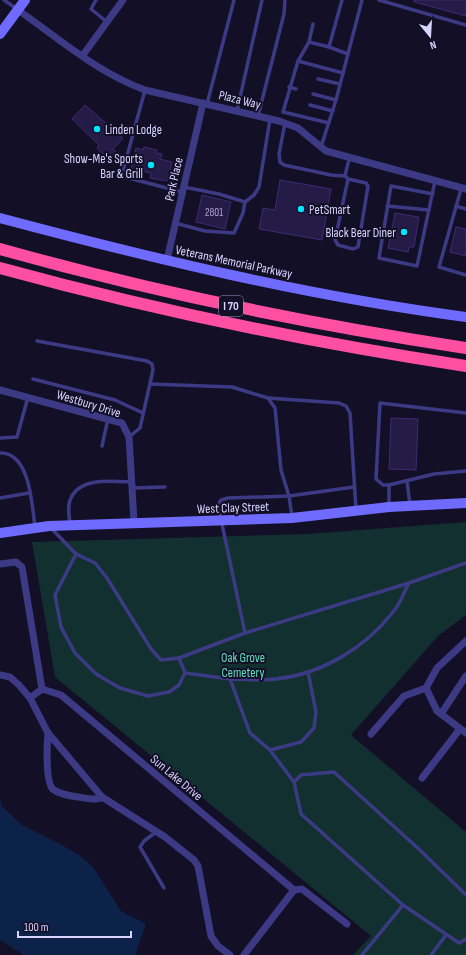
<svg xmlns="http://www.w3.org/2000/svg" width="466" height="955" font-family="'Sofia Sans Condensed',sans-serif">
  <rect width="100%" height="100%" fill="#130f26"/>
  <!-- green -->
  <path fill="#12302f" d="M466,522v93l-28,21 -87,99 115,97v123h-113l18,-19 -316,-259 -23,-135 276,-8z"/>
  <!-- water -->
  <path fill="#0c2248" d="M0,799l2,7 20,19 38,19 19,11 14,12 28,44 25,13 -11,31h-111l-24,-15z"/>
  <!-- building -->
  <g fill="#241b47" stroke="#3b2d73">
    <path d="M414,0h52v16l-52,-14z"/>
    <path d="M85,105l38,33 -10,11 8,8 -7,7 -17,-16 2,-3 -27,-26z"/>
    <path d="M144,147l13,3 -1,3 6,1 -2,5 12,3 -5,19 -17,-3 1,-5 -20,-4 5,-21 7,2z"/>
    <path d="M280,180l51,9 -9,51 -63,-11 4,-21 12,2z"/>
    <path d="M202,195l29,7 -6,27 -29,-7z"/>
    <path d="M395,213l24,4 -5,30h-5l-1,5 -20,-4z"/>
    <path d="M456,227l10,2v27l-16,-4z"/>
    <path d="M391,418l27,1 -2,51 -27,-1z"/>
  </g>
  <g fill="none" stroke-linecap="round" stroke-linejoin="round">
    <!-- lane -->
    <g stroke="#3d3a85" stroke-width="3.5">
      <path d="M4,0l13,9"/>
      <path d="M96,0l-5,9 16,13"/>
      <path d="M379,0l87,25"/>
      <path d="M313,24l-4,18 -11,19 -15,51 46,11"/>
      <path d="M309,42l20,5 19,7"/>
      <path d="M329,47l13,-47"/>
      <path d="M298,61l45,12"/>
      <path d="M318,79l22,5"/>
      <path d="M289,87l7,2"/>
      <path d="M145,90l-22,81 2,6 57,15"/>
      <path d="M313,94l23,6"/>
      <path d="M207,104l27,-104"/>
      <path d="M310,105l23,6"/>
      <path d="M237,111l25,-111"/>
      <path d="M258,116l26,-102 1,-14"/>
      <path d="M285,123l-6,31 1,8 4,3 47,10 14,1 4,-17"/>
      <path d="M321,147l15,-47 26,-100"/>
      <path d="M345,176l3,3 18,4 2,3 -10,61 -5,2 -15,-4 -3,-5 13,-61"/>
      <path d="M184,187l35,7 26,8"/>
      <path d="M461,189l-22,78 27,8"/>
      <path d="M433,194l-42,-8 -12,72 38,8 18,-85"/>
      <path d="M387,206l42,4"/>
      <path d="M456,206l10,3"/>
      <path d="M175,223l30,8 29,2 9,-20 2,-11 9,-7 5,-8 11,-68"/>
      <path d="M37,341l110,20 5,3 1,6 -13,58 -11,9"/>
      <path d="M33,379l82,21 28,13"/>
      <path d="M150,384l82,3 36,11 7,10 6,62 8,26 3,21"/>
      <path d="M268,398l71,5 7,3 4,7 6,97"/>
      <path d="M0,438l17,-1 11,-40"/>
      <path d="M102,446l6,-27"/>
      <path d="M0,453c30,-1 32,52 35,74"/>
      <path d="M407,481l3,24"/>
      <path d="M389,485l45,-11 32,-3"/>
      <path d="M354,487l-65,9 -61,2 -7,2 -3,5 27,128 -66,25 6,15 45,6 20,54 20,17 24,32 7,32 102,91 56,38 7,-4"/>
      <path d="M132,488l33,-1"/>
      <path d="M0,498l29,-5"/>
      <path d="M389,506v-21h-6l-7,-6 4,-76 86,10"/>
      <path d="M70,524c-1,-8 -3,-19 1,-26 9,-21 42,-17 61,-16"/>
      <path d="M51,528l25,26 19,9 12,15 44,71 10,11 18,-2"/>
      <path d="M76,554l-21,41 6,32 14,26 21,21 24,14 28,8 21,-4 10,-7 6,-12"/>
      <path d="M245,633l164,-50 57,-20"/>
      <path d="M230,679c15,0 31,2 46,0 46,-5 89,-31 117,-67 7,-8 11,-20 16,-29"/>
      <path d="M270,750l31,-8 13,-14 2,-16 -8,-40"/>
      <path d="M294,782l7,-7 33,-3 88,80 44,43"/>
      <path d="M156,832l-12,9 -4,6 24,41"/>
      <path d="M362,955l41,-50"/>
      <path d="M431,955l15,-20"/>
    </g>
    <!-- street -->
    <g stroke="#3d3a85" stroke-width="7">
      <path d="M18,10c40,28 80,63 127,80l134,31 19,7 28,23 140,38"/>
      <path d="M83,55l40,-55"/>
      <path d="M167,260l36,-157"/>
      <path d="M0,390l122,33 7,14 5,85"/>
      <path d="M0,564l16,-2 6,5 20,122"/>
      <path d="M466,641l-29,27 -11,20 11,23 29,22"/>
      <path d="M0,675l10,2 9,8 11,13 18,35 54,64 63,40 29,23 4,6 13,70 7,10 12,9"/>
      <path d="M30,698l12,-9 19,6 233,195"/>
      <path d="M441,714l25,-38"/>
      <path d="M48,733c-1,11 -3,52 6,57 6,4 16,6 24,7 7,1 18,4 24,0"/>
      <path d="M371,734l33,-38 22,-8"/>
      <path d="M422,778l38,-49"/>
      <path d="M244,955l50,-65 8,-1 45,35"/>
    </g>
    <!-- secondary -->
    <g stroke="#6f6bff" stroke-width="10">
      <path d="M0,34l25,-34"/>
      <path d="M0,218c154,41 308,78 466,99"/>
      <path d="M0,533l49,-7 243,-8 97,-11 77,-4"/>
    </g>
    <!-- highway -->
    <g stroke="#ff4fa3" stroke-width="12">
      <path d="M0,249c153,43 309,75 466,99"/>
      <path d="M0,268c153,42 309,74 466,98"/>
    </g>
  </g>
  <!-- markers -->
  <g fill="#00e5ff" stroke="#130f26" stroke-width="1.5">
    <circle cx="97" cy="129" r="4"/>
    <circle cx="151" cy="165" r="4"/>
    <circle cx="301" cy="209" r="4"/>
    <circle cx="404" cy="232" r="4"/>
  </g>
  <g text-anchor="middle" stroke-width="4" stroke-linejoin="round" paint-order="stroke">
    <!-- number labels -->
    <g font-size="11" fill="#aca6d1">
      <text x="214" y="216">2801</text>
    </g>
    <!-- shield labels -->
    <rect fill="#130f26" stroke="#9e99be" stroke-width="1" x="219" y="296" width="24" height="20" rx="3"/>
    <g font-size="12" font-weight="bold" fill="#d9d4ff">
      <text x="231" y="310">I 70</text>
    </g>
    <!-- street labels -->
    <g font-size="13" fill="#d9d4ff" stroke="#130f26">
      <text transform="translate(240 99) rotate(14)" y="5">Plaza Way</text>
      <text transform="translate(173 179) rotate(-77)" y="5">Park Place</text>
      <text transform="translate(234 261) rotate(12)" y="5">Veterans Memorial Parkway</text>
      <text transform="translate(89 403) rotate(17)" y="5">Westbury Drive</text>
      <text transform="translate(233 507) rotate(-2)" y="5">West Clay Street</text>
      <text transform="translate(177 777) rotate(40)" y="5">Sun Lake Drive</text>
    </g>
    <!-- poi labels -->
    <g font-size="13" fill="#d9d4ff" stroke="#130f26" text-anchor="start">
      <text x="105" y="134">Linden Lodge</text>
      <text x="143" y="163" text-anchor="end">Show-Me's Sports<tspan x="143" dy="15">Bar &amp; Grill</tspan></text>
      <text x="309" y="214">PetSmart</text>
      <text x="396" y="237" text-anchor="end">Black Bear Diner</text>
    </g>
    <!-- park labels -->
    <g font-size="13" fill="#5fe0c0" stroke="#130f26">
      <text x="243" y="662">Oak Grove<tspan x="243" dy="15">Cemetery</tspan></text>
    </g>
  </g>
  <!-- north arrow -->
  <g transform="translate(430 36) rotate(162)" stroke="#130f26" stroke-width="3" paint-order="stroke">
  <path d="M0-3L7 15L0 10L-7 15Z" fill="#d9d4ff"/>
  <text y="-6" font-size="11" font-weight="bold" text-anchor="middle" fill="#d9d4ff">N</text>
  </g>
  <!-- scale -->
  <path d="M18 931v6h113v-6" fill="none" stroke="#d9d4ff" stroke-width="2"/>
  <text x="24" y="931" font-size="12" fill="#d9d4ff" stroke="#130f26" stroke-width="3" paint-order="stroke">100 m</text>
</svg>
